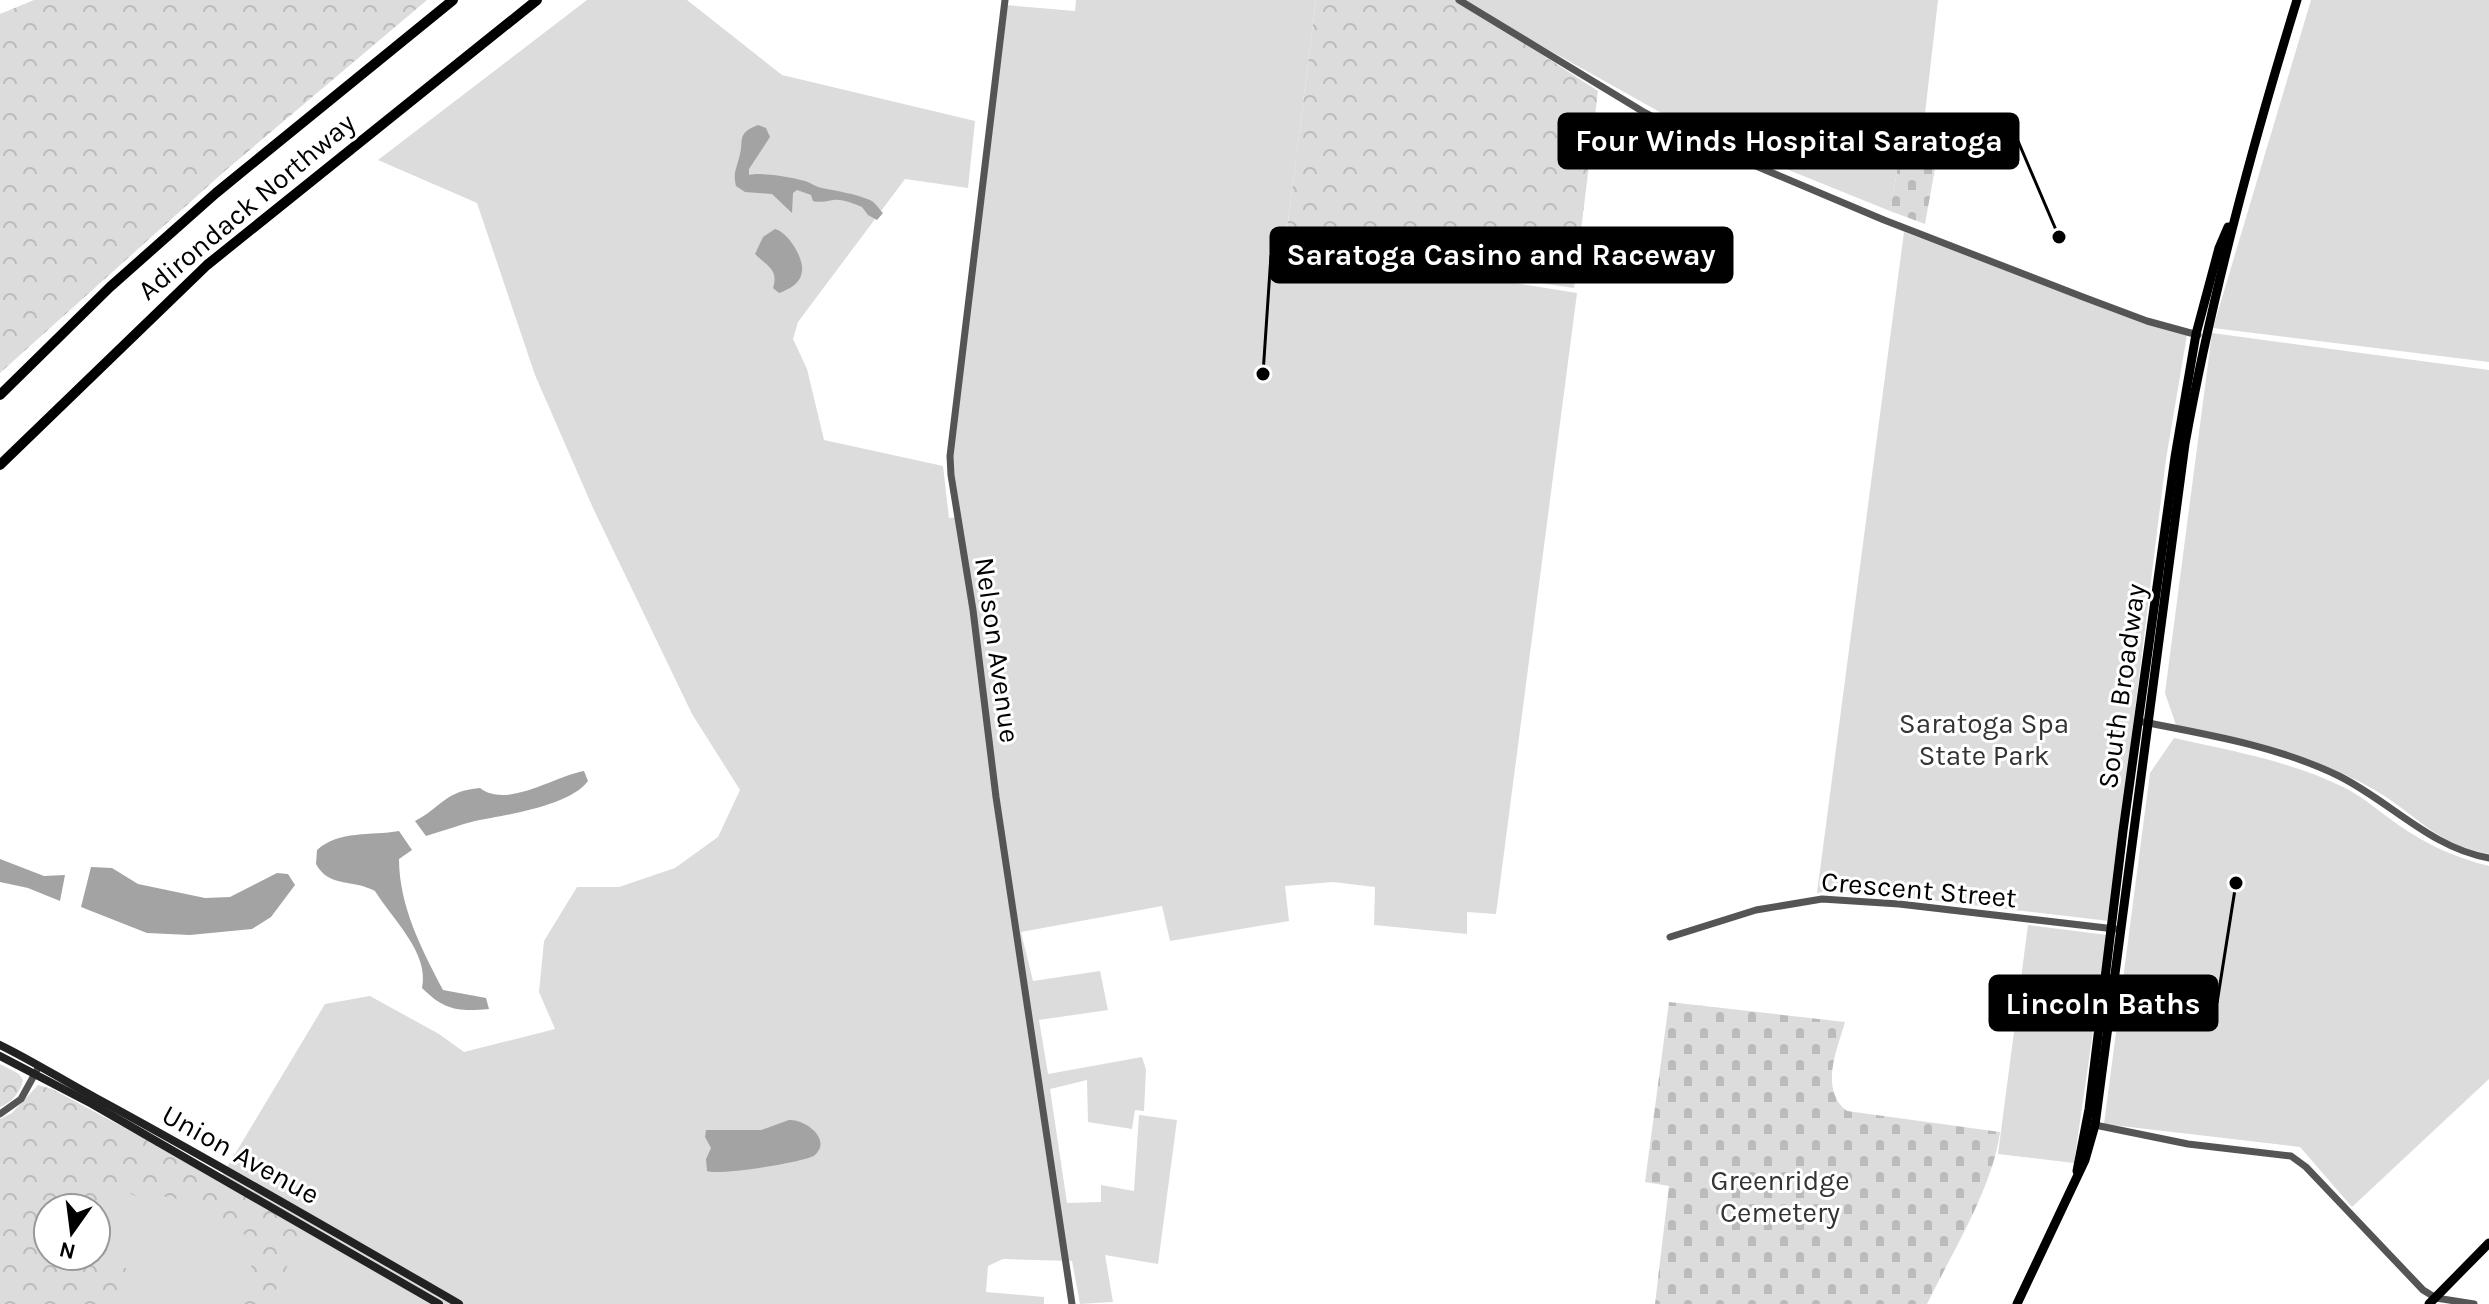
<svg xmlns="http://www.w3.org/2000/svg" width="2489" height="1304" font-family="Karla,sans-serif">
  <defs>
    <pattern id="forest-crowns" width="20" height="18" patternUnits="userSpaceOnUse" patternTransform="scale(2)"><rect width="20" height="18" fill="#dcdcdc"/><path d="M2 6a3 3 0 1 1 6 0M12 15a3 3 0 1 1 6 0" fill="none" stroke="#bbb"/></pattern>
    <pattern id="cemetery-stones" width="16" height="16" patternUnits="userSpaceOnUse" patternTransform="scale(2)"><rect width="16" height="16" fill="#dcdcdc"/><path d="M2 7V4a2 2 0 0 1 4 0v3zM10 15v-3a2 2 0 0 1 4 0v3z" fill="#bbb"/></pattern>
  </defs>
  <rect width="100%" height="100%" fill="#fff"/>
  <!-- green -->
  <g fill="#dcdcdc">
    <path d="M587,0h100l95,75 193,46 -7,67 -63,-9 -107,143 -5,17 14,30 17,71 119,26 6,52 10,-1 -9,-61 55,-451 70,6 1,-11h240l-31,246 292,47 -81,621 -29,-2v22l-93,-9 1,-38 -42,-5 -48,4 4,35 -119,20 -8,-35 -141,26 12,49 67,-10 8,39 -69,10 9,54 94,-17 4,13 -2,41 -9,-1 -3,19 -44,-7 -1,-42 -37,9 17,114 34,-1v-17l33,6 5,-76 38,5 -19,144 -53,-9 8,47 -33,2 -8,-43 -69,-2 -15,7 -2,26 58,5v7h-999l51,-48v-48l32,-78 92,49 105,-175 45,-8 69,38 25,18 91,-23 -16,-37 5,-51 33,-54h42l56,-19 43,-31 22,-47 -48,-76 -99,-206 -58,-133 -58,-172 -99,-43z"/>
    <path d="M1460,0h478l-15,131 -18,-4 -15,84 -191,-77z"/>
    <path d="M2311,0h178v362l-276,-34z"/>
    <path d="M1904,232l239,90 44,13 -21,124 -57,462 -257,-30 -19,-1 -16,3z"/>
    <path d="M2212,333l277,37v484c-56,-11 -71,-39 -116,-65 -61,-35 -129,-48 -197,-64l-11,-32z"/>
    <path d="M2174,738c58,13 117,23 171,50 20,10 36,25 55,38 25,18 59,33 89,40v213l-137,128 -52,-60 -196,-23 46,-351z"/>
    <path d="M2028,925l79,10 -33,228 -76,-9z"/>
  </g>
  <!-- forest -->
  <g fill="url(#forest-crowns)">
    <path d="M34,0h393l-201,170 -226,203v-359z"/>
    <path d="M1316,0h142l140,91 -24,197 -289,-42z"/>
    <path d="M0,1064l19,10 4,6c-3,13 -11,22 -23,27z"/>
    <path d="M38,1085l14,4 168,90 79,47 -1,18 -29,60h-35l23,-50 1,-11 -36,-22 -48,-23 -13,-2 -19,3 -32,-15 -14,34v-10h-48v48h48v-11l14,7v8l19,10 5,7 -12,27h-122v-185l12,-6z"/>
  </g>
  <!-- cemetery -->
  <g fill="url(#cemetery-stones)">
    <path d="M1905,127l36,8 -16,89 -35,-13z"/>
    <path d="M1669,1002l176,20c-8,28 -26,67 2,89l153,21c-7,55 -48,121 -73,172h-272l14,-118 -24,-4z"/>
  </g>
  <!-- water -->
  <g fill="#a3a3a3">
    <path d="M758,125l8,3 4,9 -21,32v6c13,-3 42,2 56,6 6,2 11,6 17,7 15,3 34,6 48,12 6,3 9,9 13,13l-6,7 -9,-5 -6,-8c-8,-3 -19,-8 -28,-7 -9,1 -12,3 -21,1l-2,-6 -14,-5 -4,3 -1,20 -20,-19 -27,-2 -9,-6c-3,-13 0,-16 3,-28 6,-18 -4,-24 19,-33z"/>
    <path d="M775,229c13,3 29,29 27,42 -1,12 -12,18 -23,22l-6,-5c6,-18 -6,-22 -18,-34l8,-17z"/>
    <path d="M584,771l4,10c-18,25 -83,34 -113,40 -16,4 -32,10 -49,15l-11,-15c28,-15 30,-30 65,-33 27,21 75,-12 104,-17z"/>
    <path d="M399,831l13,19 -13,9c0,47 23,91 44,131l43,8 3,11c-31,3 -45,1 -67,-21 8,-35 -30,-69 -47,-97 -22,-12 -46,-3 -59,-27l1,-14c22,-20 54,-14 82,-19z"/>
    <path d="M0,859l44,17 21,-1 -5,26 -32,-13 -28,-6z"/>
    <path d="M91,867l21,1 26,16 67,14 25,-1 47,-24 11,1 7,11 -24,32 -19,12 -62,6 -43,-2 -66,-26z"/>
    <path d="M789,1120c17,-1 43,20 26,35 -8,7 -98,21 -108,16l-1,-12 5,-11 -6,-11 1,-7h55z"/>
  </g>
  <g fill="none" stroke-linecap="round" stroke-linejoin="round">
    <!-- tertiary -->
    <g stroke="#555" stroke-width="7">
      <path d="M1005,0l-55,456 1,19 22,135 23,187 76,507"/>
      <path d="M1459,0l183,111 62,33 180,76 199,77 64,24 51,14"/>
      <path d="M2138,721c67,13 140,25 201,55 52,26 92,72 150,82"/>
      <path d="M1670,937l86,-27 66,-11 77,5 216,25"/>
      <path d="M0,1114l21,-15 16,-29"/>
      <path d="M2090,1124l98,20 103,12 15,11 117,123 13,8 38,6"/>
    </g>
    <!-- secondary -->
    <g stroke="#222" stroke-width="8">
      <path d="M0,1045c33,16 64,36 96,53 122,66 242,136 363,206"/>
      <path d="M0,1056l92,48 347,200"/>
    </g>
    <!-- primary -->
    <g stroke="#000" stroke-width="9">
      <path d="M2077,1171l12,-62 34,-278 52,-374 21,-123 23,-86 9,-21"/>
      <path d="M2017,1304l68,-144 10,-35 90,-681c27,-151 67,-298 112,-444"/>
    </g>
    <!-- trunk -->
    <path stroke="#000" stroke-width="9" d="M2429,1304l60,-61"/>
    <!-- motorway -->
    <g stroke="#000" stroke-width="10">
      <path d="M0,395l110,-108 106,-94 237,-193"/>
      <path d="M0,465l207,-200 330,-265"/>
    </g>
  </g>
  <g text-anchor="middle" stroke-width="6" stroke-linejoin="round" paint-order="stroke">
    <!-- street labels -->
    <g font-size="28" fill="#000" stroke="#fff">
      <text transform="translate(246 206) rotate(-40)" y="10">Adirondack Northway</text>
      <text transform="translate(998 650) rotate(82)" y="10">Nelson Avenue</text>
      <text transform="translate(2121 686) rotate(-82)" y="10">South Broadway</text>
      <text transform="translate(1919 889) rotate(5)" y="10">Crescent Street</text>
      <text transform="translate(241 1154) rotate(29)" y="10">Union Avenue</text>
    </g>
    <!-- park labels -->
    <g font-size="28" fill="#333" stroke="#fff">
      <text x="1984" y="733">Saratoga Spa<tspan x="1984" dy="32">State Park</tspan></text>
      <text x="1780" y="1190">Greenridge<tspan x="1780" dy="32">Cemetery</tspan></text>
    </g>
  </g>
  <!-- callouts -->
  <path fill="none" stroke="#000" stroke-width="3" d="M2059 237L2018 141M1263 374L1271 255M2236 883L2217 1003"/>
  <g fill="#000" stroke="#fff" stroke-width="3">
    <circle cx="2059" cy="237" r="8"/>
    <circle cx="1263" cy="374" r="8"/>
    <circle cx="2236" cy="883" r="8"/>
  </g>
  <g fill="#000" stroke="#000" stroke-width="3">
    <rect x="1559" y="114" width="459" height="54" rx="8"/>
    <rect x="1271" y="228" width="461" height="54" rx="8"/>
    <rect x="1990" y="976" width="227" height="54" rx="8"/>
  </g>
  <g font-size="30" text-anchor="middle" font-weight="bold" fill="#fff">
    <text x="1789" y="151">Four Winds Hospital Saratoga</text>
    <text x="1501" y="265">Saratoga Casino and Raceway</text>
    <text x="2103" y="1014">Lincoln Baths</text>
  </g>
  <!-- north arrow -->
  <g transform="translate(72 1232) rotate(194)"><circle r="38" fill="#ffffff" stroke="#999999" stroke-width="2"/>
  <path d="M0-6L14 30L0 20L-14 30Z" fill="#000000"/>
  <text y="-12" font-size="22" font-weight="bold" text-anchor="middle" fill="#000000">N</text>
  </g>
</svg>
